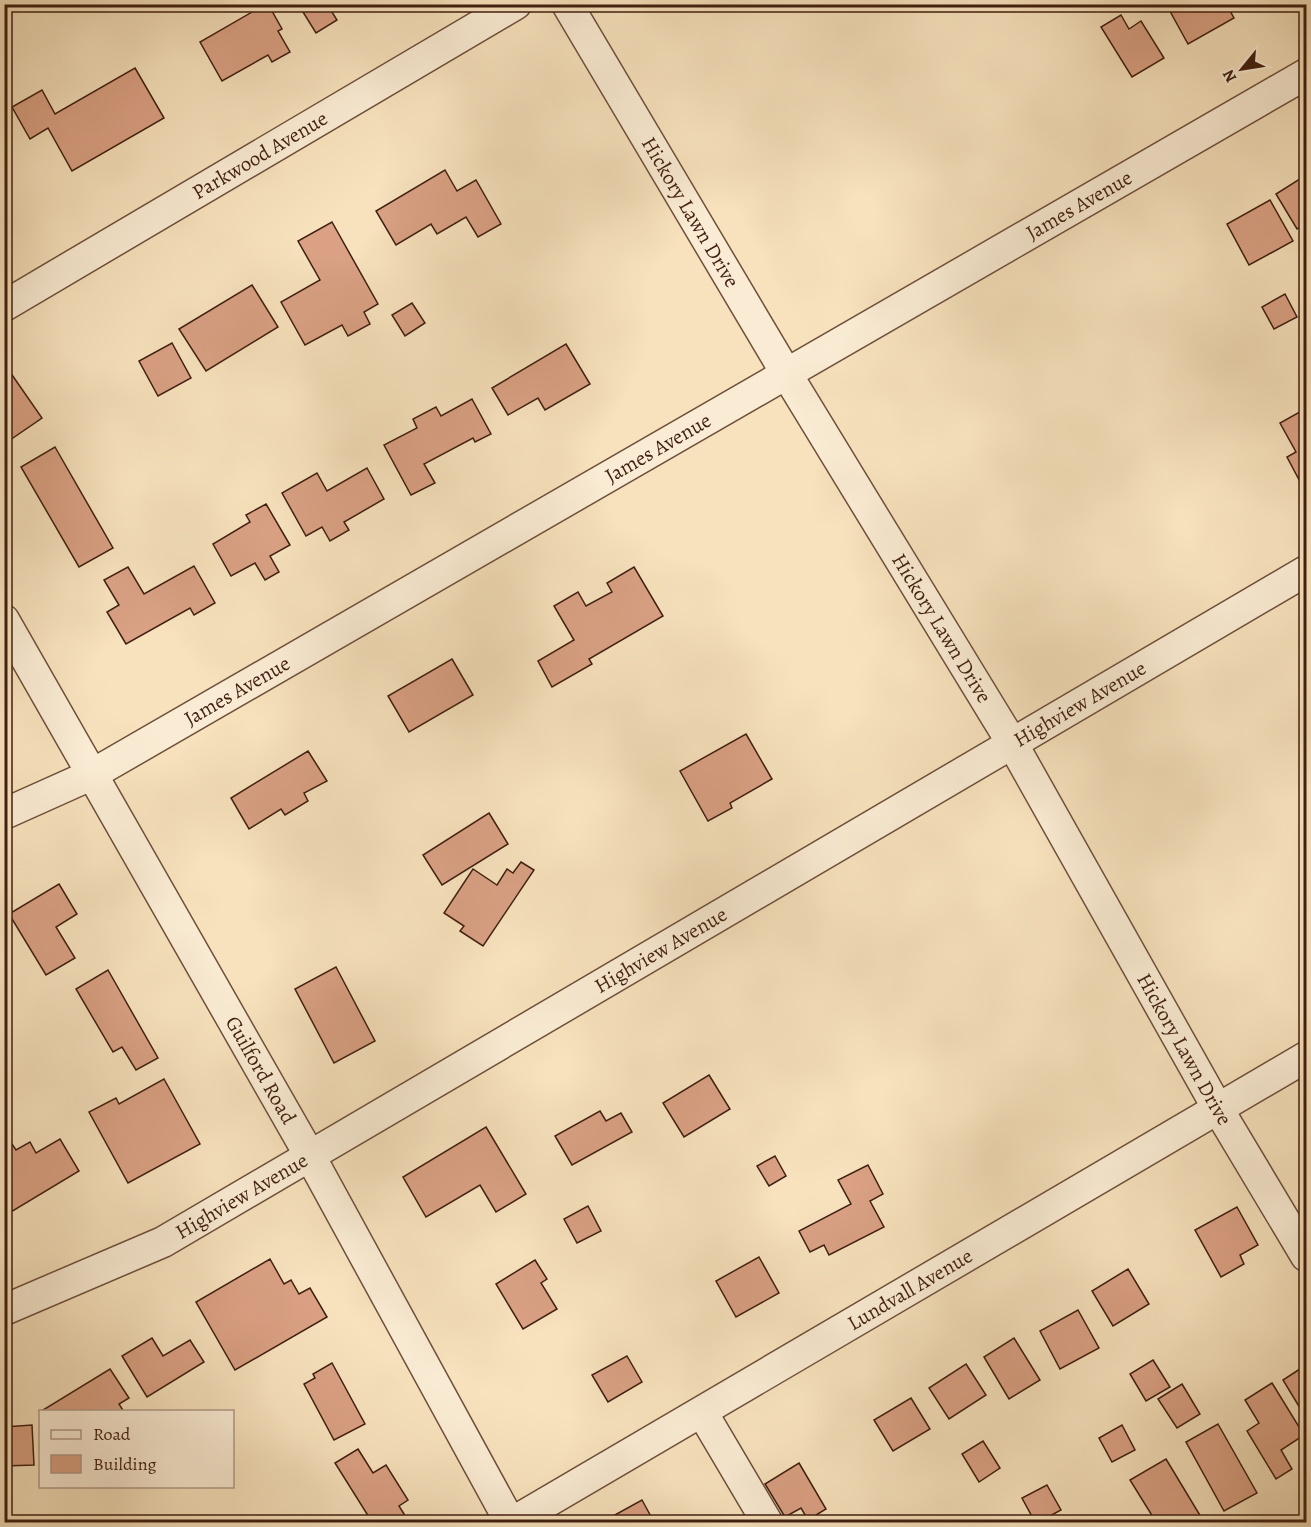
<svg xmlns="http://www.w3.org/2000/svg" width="1311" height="1527" font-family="Alegreya,serif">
  <rect width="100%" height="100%" fill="#f7e2bd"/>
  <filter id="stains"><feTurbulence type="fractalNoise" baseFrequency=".00333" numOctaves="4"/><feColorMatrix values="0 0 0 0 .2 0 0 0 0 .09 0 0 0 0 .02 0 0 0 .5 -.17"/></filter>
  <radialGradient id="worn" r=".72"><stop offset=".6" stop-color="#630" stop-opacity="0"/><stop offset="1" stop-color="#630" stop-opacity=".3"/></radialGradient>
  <!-- building -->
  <g fill="#daa184" stroke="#401f10" stroke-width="1.5">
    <path d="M266,4h2l14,25 -4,2 12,21 -18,10 -4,-7 -46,26 -22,-39z"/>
    <path d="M298,4h29l10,16 -21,13z"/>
    <path d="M1166,4h60l8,14 -46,26z"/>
    <path d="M1121,15l8,14 12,-8 23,37 -32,19 -31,-50z"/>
    <path d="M135,68l29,50 -92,53 -24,-43 -18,11 -18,-32 30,-17 13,24z"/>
    <path d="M445,170l12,21 19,-11 25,44 -23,13 -12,-20 -29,17 -6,-10 -35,21 -20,-34z"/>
    <path d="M1306,175v48l-9,6 -21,-35z"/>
    <path d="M1270,200l23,41 -44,24 -22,-41z"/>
    <path d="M332,222l46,82 -14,8 6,12 -22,12 -6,-11 -37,20 -24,-43 39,-22 -22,-39z"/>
    <path d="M252,285l26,42 -72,44 -27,-42z"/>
    <path d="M1285,294l12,23 -23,12 -12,-22z"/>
    <path d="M412,303l13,20 -20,13 -13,-21z"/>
    <path d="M172,343l19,35 -33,18 -19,-35z"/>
    <path d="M566,344l24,40 -45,26 -7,-12 -30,17 -16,-27z"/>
    <path d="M10,372l32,46 -35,24 -3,-4v-62z"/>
    <path d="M472,399l19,35 -16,8 -2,-4 -49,26 11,19 -24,12 -27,-50 33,-17 -4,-9 23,-12 5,9z"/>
    <path d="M1305,409l1,2v82l-19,-36 9,-5 -16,-29z"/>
    <path d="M55,447l58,101 -34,19 -58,-100z"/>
    <path d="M367,468l17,31 -40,23 5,8 -19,11 -8,-14 -16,9 -24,-43 35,-20 10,18z"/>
    <path d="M266,504l24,41 -20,11 9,16 -14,8 -10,-17 -24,13 -18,-32 37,-22 -4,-7z"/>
    <path d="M194,566l21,37 -21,12 -4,-7 -64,36 -19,-32 12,-7 -15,-25 24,-13 16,27z"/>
    <path d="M634,567l29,49 -74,43 3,5 -40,23 -14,-26 36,-21 -20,-34 24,-14 8,14 26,-14 -5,-9z"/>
    <path d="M452,659l21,36 -64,37 -21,-36z"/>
    <path d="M746,734l26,45 -42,24 2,5 -24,13 -28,-50z"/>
    <path d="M308,751l19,30 -23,12 4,8 -23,14 -4,-6 -32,20 -18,-31z"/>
    <path d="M489,813l19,31 -66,41 -19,-30z"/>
    <path d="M521,862l13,8 -51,76 -23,-15 4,-5 -20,-13 29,-44 24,16 10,-16 6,4z"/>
    <path d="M59,884l18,30 -21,13 19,31 -29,17 -37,-61z"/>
    <path d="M336,967l39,74 -41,22 -39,-74z"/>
    <path d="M108,970l50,88 -22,12 -14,-23 -9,5 -37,-63z"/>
    <path d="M709,1075l21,34 -46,28 -21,-34z"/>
    <path d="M164,1079l36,65 -72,39 -39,-71 27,-14 3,6z"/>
    <path d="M600,1111l6,10 15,-8 11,19 -60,33 -17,-29z"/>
    <path d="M486,1127l40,67 -30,18 -16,-27 -54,32 -23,-40z"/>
    <path d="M4,1132l12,18 14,-8 6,11 24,-14 19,32 -73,44z"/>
    <path d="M775,1156l11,20 -17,10 -12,-20z"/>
    <path d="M868,1165l15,29 -13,7 14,26 -55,28 -5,-10 -14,7 -11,-21 52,-27 -13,-24z"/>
    <path d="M588,1206l13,25 -24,12 -13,-24z"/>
    <path d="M1237,1207l21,38 -18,10 4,9 -23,13 -26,-47z"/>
    <path d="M759,1257l20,36 -43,24 -20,-36z"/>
    <path d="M270,1259l14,25 7,-4 8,14 11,-6 17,29 -92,53 -39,-68z"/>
    <path d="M535,1260l12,19 -6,4 16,26 -34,20 -27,-45z"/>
    <path d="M1128,1269l21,35 -36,22 -21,-35z"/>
    <path d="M1078,1310l21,38 -39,21 -20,-38z"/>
    <path d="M152,1338l11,18 27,-16 14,22 -57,35 -25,-41z"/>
    <path d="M1014,1338l26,42 -31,19 -25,-42z"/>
    <path d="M627,1356l15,26 -34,20 -16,-27z"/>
    <path d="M1153,1360l17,27 -24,14 -16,-27z"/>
    <path d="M332,1363l33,61 -31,16 -30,-56 11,-6 -2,-4z"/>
    <path d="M966,1364l20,31 -37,24 -20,-31z"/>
    <path d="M1306,1365v53l-23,-38z"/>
    <path d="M110,1369l19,29 -10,6 5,8h-80l-1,-2z"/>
    <path d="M1272,1383l32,52 -23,15 11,19 -16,10 -29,-48 12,-8 -14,-23z"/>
    <path d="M1182,1384l18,30 -23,14 -19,-29z"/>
    <path d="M911,1398l19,31 -37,22 -19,-31z"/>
    <path d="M1218,1424l39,69 -33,18 -38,-69z"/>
    <path d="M32,1425l2,40 -30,1v-39z"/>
    <path d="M1122,1425l13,25 -23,12 -13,-24z"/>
    <path d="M983,1441l17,27 -21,14 -17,-28z"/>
    <path d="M358,1449l15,24 13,-8 22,35 -9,6 10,16h-37l-37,-59z"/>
    <path d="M1166,1459l35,58 -9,5h-36l-26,-42z"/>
    <path d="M799,1463l27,46 -18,11 -7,-12 -16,9 -20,-33z"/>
    <path d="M1047,1485l14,25 -22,12h-4l-13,-24z"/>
    <path d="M642,1500l12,22h-49l-1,-1z"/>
  </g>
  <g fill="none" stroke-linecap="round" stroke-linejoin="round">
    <!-- minor casing -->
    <g stroke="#6e503b" stroke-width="33">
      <g id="minor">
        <path id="s1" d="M567,4l219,369 226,370 206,366 88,147"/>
        <path id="s2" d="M4,306l512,-302"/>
        <path id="s3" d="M4,620l306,536 200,366"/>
        <path id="s4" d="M4,814l87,-39 1215,-701"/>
        <path id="s5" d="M4,1310l159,-68 1143,-671"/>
        <path d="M702,1412l65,110"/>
        <path id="s6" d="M513,1522l793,-465"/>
      </g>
    </g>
    <!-- minor -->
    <use href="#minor" stroke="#faecd4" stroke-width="30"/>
  </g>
  <g text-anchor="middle" stroke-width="6" stroke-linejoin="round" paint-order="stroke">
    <!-- street labels -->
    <g font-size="21" fill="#401f10" stroke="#faecd4">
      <text dy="7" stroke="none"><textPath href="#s2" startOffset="297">Parkwood Avenue</textPath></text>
      <text dy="7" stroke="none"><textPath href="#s4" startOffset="1236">James Avenue</textPath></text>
      <text dy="7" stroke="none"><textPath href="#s1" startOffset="242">Hickory Lawn Drive</textPath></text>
      <text dy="7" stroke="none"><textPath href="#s4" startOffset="750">James Avenue</textPath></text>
      <text dy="7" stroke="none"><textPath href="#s1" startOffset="728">Hickory Lawn Drive</textPath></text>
      <text dy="7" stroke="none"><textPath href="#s4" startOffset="264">James Avenue</textPath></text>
      <text dy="7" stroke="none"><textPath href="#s5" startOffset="1236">Highview Avenue</textPath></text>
      <text dy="7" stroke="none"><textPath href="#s5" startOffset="750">Highview Avenue</textPath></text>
      <text dy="7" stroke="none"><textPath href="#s1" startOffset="1214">Hickory Lawn Drive</textPath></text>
      <text dy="7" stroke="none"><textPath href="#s3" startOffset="518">Guilford Road</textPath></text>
      <text dy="7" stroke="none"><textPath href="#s5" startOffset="264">Highview Avenue</textPath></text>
      <text dy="7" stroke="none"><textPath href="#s6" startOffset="460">Lundvall Avenue</textPath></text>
    </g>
  </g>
  <!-- margin -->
  <rect width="1311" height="1527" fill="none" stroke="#f7e2bd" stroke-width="24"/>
  <rect x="6" y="6" width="1299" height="1515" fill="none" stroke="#401f10" stroke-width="3"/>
  <rect x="12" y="12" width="1287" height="1503" fill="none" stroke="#401f10" stroke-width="1.5"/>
  <!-- legend -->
  <rect x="39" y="1410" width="195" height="78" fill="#faecd4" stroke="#b09a86" stroke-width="1.5"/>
  <rect x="51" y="1430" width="30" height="9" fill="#faecd4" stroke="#b09a86" stroke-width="1.5"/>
  <text x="93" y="1440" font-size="18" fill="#401f10">Road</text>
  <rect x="51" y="1455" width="30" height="18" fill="#daa184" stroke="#b09a86" stroke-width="1.5"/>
  <text x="93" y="1470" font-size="18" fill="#401f10">Building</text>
  <!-- north arrow -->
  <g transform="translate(1242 69) rotate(240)" stroke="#faecd4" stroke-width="4.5" paint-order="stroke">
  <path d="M0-4.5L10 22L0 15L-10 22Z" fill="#401f10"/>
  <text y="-9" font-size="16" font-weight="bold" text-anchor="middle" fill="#401f10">N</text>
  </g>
  <rect width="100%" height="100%" filter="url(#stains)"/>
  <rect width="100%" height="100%" fill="url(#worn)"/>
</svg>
